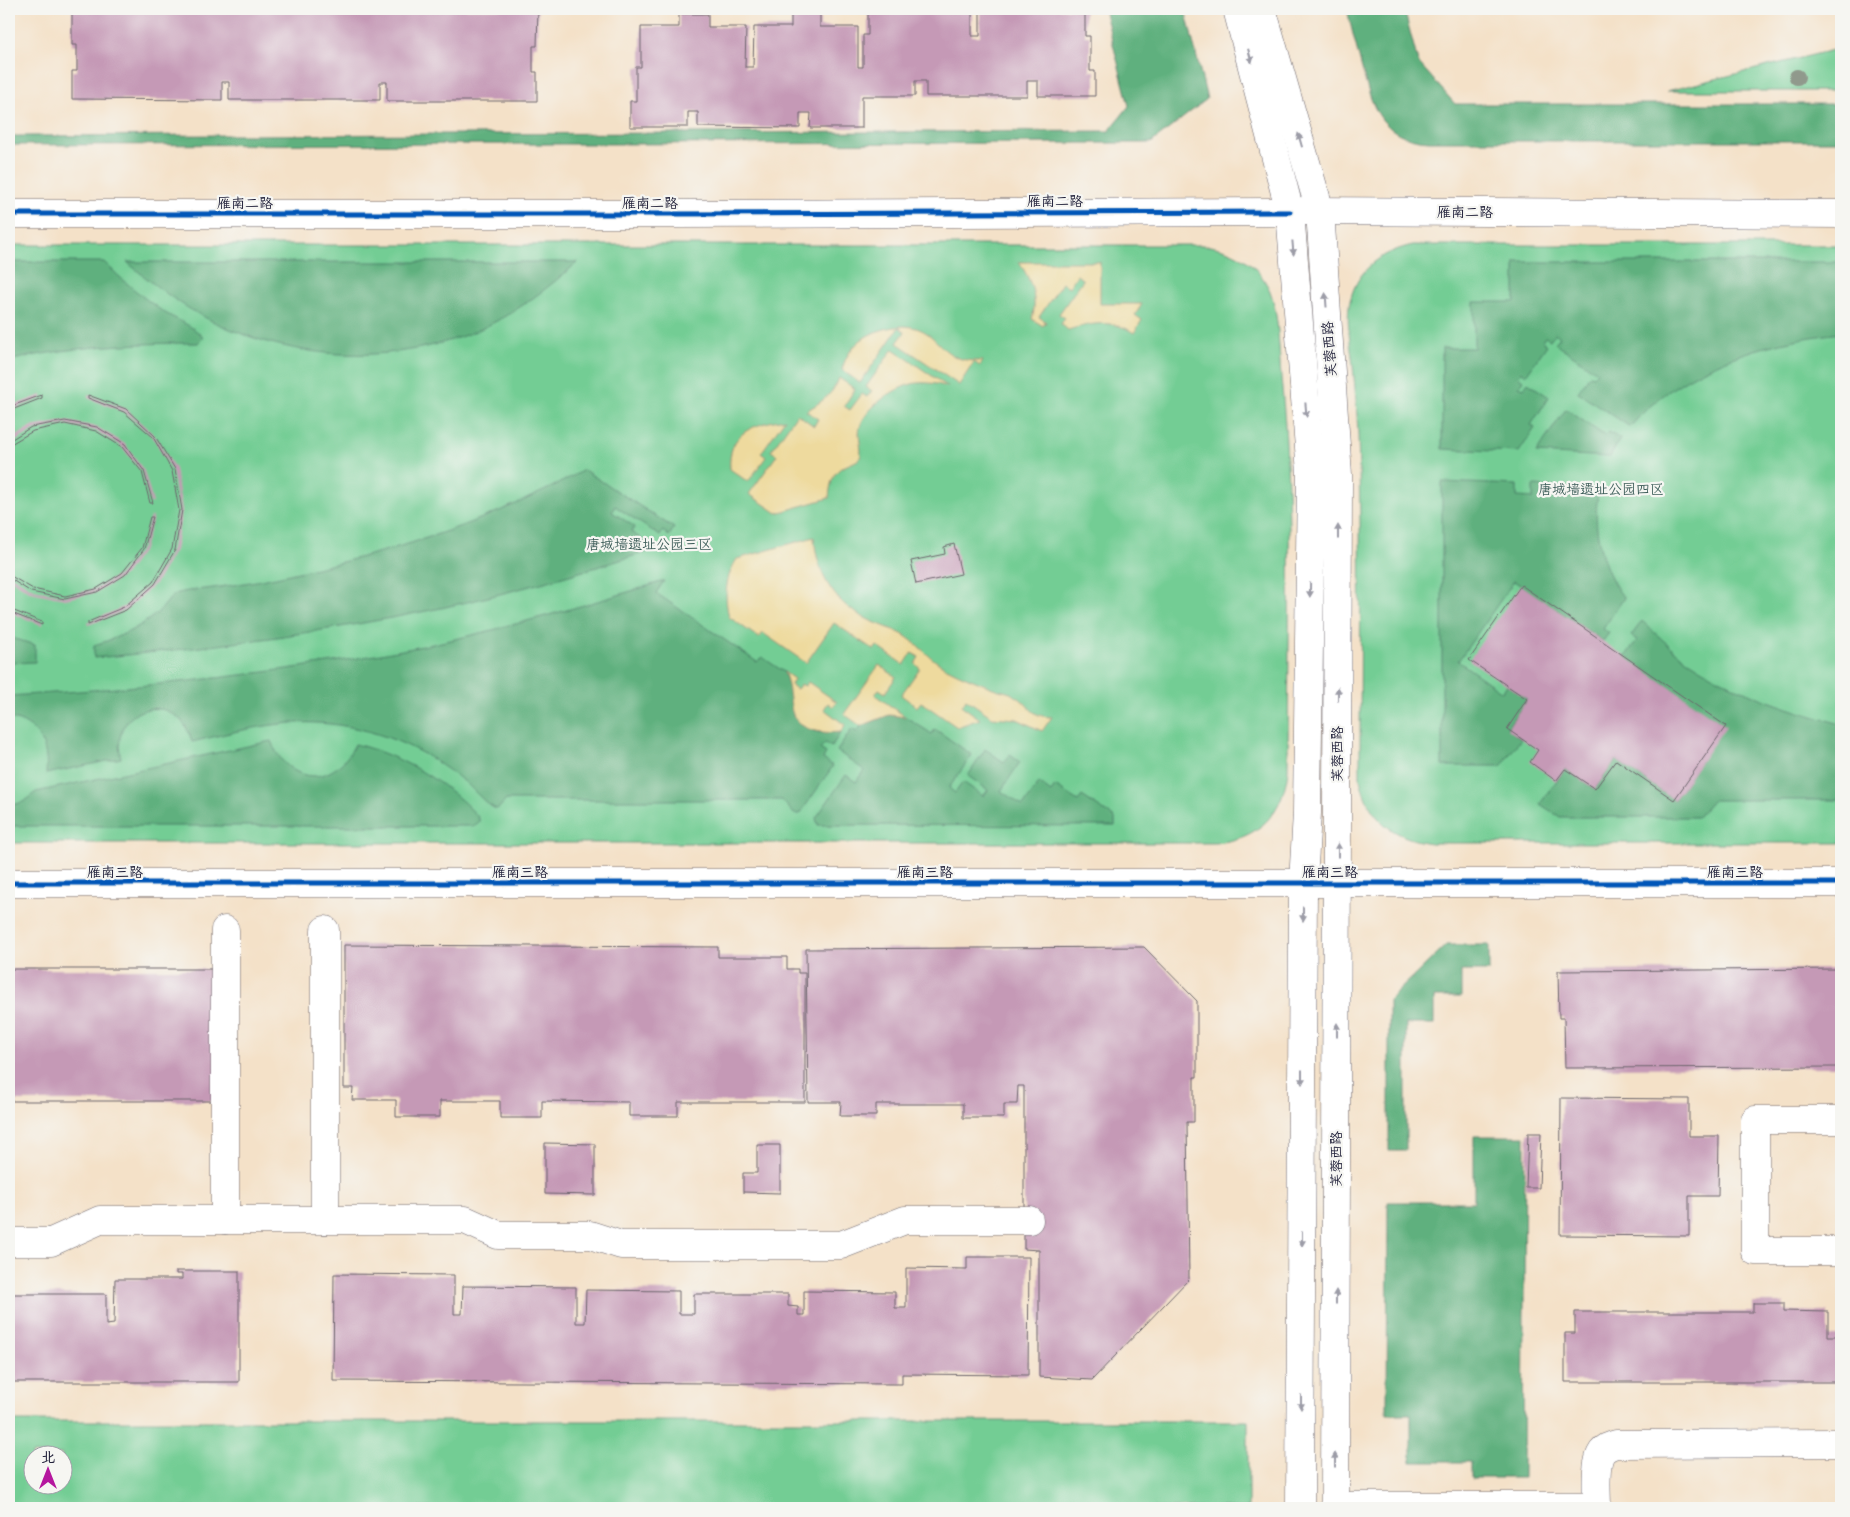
<svg xmlns="http://www.w3.org/2000/svg" width="1850" height="1517" font-family="Kalam,'LXGW WenKai TC',sans-serif">
  <rect width="100%" height="100%" fill="#f6f6f2"/>
  <filter id="ink" filterUnits="userSpaceOnUse"><feTurbulence type="fractalNoise" baseFrequency=".02" numOctaves="2"/><feDisplacementMap in="SourceGraphic" scale="10" xChannelSelector="R" yChannelSelector="G"/><feConvolveMatrix kernelMatrix="1 2 1 2 8 2 1 2 1" color-interpolation-filters="sRGB"/></filter>
  <filter id="wash" filterUnits="userSpaceOnUse"><feTurbulence type="fractalNoise" baseFrequency=".0096" numOctaves="4" result="noise"/><feDisplacementMap in="SourceGraphic" scale="20" xChannelSelector="R" yChannelSelector="G"/><feGaussianBlur stdDeviation="1.12" result="paint"/><feColorMatrix in="noise" values="0 0 0 0 0 0 0 0 0 0 0 0 0 0 0 0 0 1.4 0 .05"/><feComposite in="paint" operator="in"/></filter>
  <g filter="url(#wash)">
    <rect width="100%" height="100%" fill="#f4e1c8"/>
    <!-- green -->
    <g fill="#73cd94" stroke="#4a7868" fill-rule="evenodd">
      <path d="M1841,48v43h-174z"/>
      <path d="M9,245h1193c31,3 55,17 68,46 9,22 9,62 11,86 13,130 7,262 7,393 -5,43 -28,69 -73,73h-1206z"/>
      <path d="M1413,245h428v598h-410c-39,-5 -63,-25 -71,-64 0,-115 2,-230 -2,-345 -1,-23 -3,-46 -5,-68 -2,-23 -9,-49 -1,-72 9,-28 33,-43 61,-49z"/>
      <path d="M9,1421h1239v87h-1239zM62,1454v30h-30v-30z"/>
    </g>
    <!-- forest -->
    <g fill="#5eb07e" stroke="#40695c">
      <path d="M1104,9h79l4,8 20,82 -56,44 -1142,2v-9l1100,-5 20,-25z"/>
      <path d="M1347,9h57l14,53 37,42h386v37h-412c-50,-3 -57,-35 -68,-76 -5,-19 -10,-38 -14,-56z"/>
      <path d="M9,262h95c18,18 37,34 58,49 12,8 30,14 40,25v3l-4,4c-63,0 -128,3 -189,18z"/>
      <path d="M127,262h451c-29,25 -58,48 -93,65 -87,40 -190,35 -275,-7 -31,-15 -57,-36 -83,-58z"/>
      <path d="M1515,262h326v71c-76,8 -160,33 -211,94l-52,-35 12,-17 3,1 4,-4 -42,-29 5,-6 -5,-4 -5,7 -5,-3 -3,4 5,4 -21,30 -5,-4 -3,5 5,4 -4,6 5,2 4,-5 21,14 -18,28 4,3 -16,24 -77,-3v-101h32v-46h41z"/>
      <path d="M1566,409l39,27 4,-4 11,7 -10,18 -74,-4z"/>
      <path d="M584,470l90,58 -5,8 -6,-5 -3,5 -45,-30 -3,6 23,15 -4,5 25,17c-71,22 -142,43 -215,59 -114,24 -231,40 -347,50v-13c24,-7 44,-16 63,-32 7,-5 12,-16 19,-19 5,-3 30,-5 37,-6 30,-4 60,-10 90,-17 98,-21 193,-52 281,-101z"/>
      <path d="M1442,482l75,3v12l16,1v-12l66,3c-8,36 2,80 25,109l-21,31 6,4 -6,8 -89,-60 -56,80 44,31 5,-7 20,14 -20,29 14,11 -20,27h-59z"/>
      <path d="M664,581l-8,12 101,69 5,-5 22,15 6,18 3,24 7,10 14,7 9,2 18,-1 -10,15 -6,-4 -5,6 6,4 -3,6 10,7 -33,48h-6l-12,-14h-276l-7,8 -3,1c-10,-4 -22,-19 -31,-27 -10,-8 -21,-15 -31,-22 -45,-28 -100,-42 -153,-36 -30,3 -60,11 -89,18 -14,-55 -84,-37 -71,16l-75,16c3,-29 -8,-50 -37,-56v-22c140,-9 281,-23 419,-51 80,-17 158,-40 236,-64z"/>
      <path d="M1642,621c13,12 26,24 40,35 48,34 103,53 159,68v76h-128l-15,17h-138l-20,-13 25,-35 30,20 21,-29 58,40 51,-74 -100,-69 12,-17 -6,-4z"/>
      <path d="M9,637l26,8v17l-26,1z"/>
      <path d="M889,715l17,2 26,17 3,-5 37,26 -23,33 6,5 8,-11 20,14 5,-6 -20,-14 17,-27 19,13 6,-7 10,7 -19,29 22,15 16,-23 12,9 4,-6 23,15 4,-5 33,22v8l-297,-1 -2,-7 30,-43 10,7 8,-12 -27,-19 15,-22 5,3 4,-6z"/>
      <path d="M271,741c18,45 63,47 84,3 39,10 75,29 105,55 7,6 14,13 19,19v4l-5,4h-465v-20l14,-4 13,-10z"/>
      <path d="M1446,945h43v26h-28v26h-27v27h-28v127h-17v-151z"/>
      <path d="M1474,1136h51l-2,342h-52v-16h-60v-48h-24l1,-212h86z"/>
    </g>
    <!-- sand -->
    <g fill="#eeda9e" stroke="#887e6c">
      <path d="M1019,262h81v42h42l-7,11 7,5 -8,13c-21,-14 -43,-10 -66,-3l-7,-6 4,-6 -6,-4 24,-34 -6,-5 -8,12 -7,-4 -23,34 7,5 -3,4 -11,-7c6,-21 -1,-39 -13,-57z"/>
      <path d="M904,326c30,2 30,20 52,31 9,4 18,4 27,4l-3,5 -6,-4 -15,23 -62,-42 8,-11 -6,-5 -39,56 -18,-13c7,-30 33,-42 62,-44z"/>
      <path d="M893,349l55,38c-9,-3 -20,-5 -31,-4 -19,2 -52,24 -57,44 -3,10 3,21 0,31 -4,4 -9,5 -15,8 -13,5 -15,20 -16,32l-52,15 -28,-19 28,-39 -6,-4 26,-37 17,12 4,-7 -12,-8c14,-8 28,-17 33,-33l16,11 -11,17 6,4 12,-16 5,3 5,-6 -6,-4z"/>
      <path d="M785,419l-24,34 5,4 -18,25 -18,-13c-3,-37 24,-45 55,-50z"/>
      <path d="M814,537c3,35 17,63 49,80 12,7 26,10 39,17 16,9 28,26 45,34 15,8 31,14 46,20 7,3 15,3 21,7 17,9 15,22 38,22l-10,14 -25,-12 -25,-2 -26,-18 -4,7 18,13 -23,8 -36,-25 -4,5 -16,-12 19,-27 -5,-4 4,-7 -7,-4 -8,12 -27,-19 -3,4 -40,-27 -28,40 -43,-30 -4,5 -30,-21c-5,-20 -4,-40 8,-58z"/>
      <path d="M879,665l17,12 -11,16 -6,-4 -4,6 31,22 -17,-2 -28,11 -17,-12z"/>
      <path d="M784,672l10,7 -3,6 6,4 4,-5 4,2 3,-4 29,20 -4,5 -5,-4 -4,6 21,16 -4,7c-19,2 -48,-1 -50,-26 -2,-12 -2,-22 -7,-34z"/>
    </g>
    <g id="blocks">
      <!-- building -->
      <g fill="#c599b6">
        <path d="M72,9h466l-1,37h-4v26h4v29h-150v-19h-7v18h-151v-18h-7v18l-150,-1v-28h5v-26h-5z"/>
        <path d="M868,9h104v27h8v-27h105v27h5v35h5v25h-57v-15h-11v15h-101v-15h-11v15h-53v32h-52l1,-15h-11v15l-102,-1v-15h-10v15h-58v-26h6v-34h5v-40h38v-13h29v13h38l-1,40h8l1,-40h37v-13h29v13h38v40h5v-32h5z"/>
        <path d="M42,395v3l-33,13v-4z"/>
        <path d="M88,395l38,14 29,27 20,33 7,41 -7,40 -20,34 -29,26 -38,15v-3l36,-15 29,-25 19,-33 7,-39 -7,-39 -19,-34 -29,-25 -36,-14z"/>
        <path d="M65,421l32,6 28,17 19,27 9,32h-3l-8,-31 -20,-25 -26,-16 -31,-7 -32,7 -24,14v-4l22,-14z"/>
        <path d="M150,517h3l-9,32 -19,26 -28,17 -32,7 -34,-7 -22,-14v-3l24,14 32,7 31,-7 26,-16 20,-25z"/>
        <path d="M954,544l7,30 -45,10 -5,-23 34,-7 -1,-7z"/>
        <path d="M1521,585l205,141 -52,74 -58,-40 -21,29 -30,-20 -9,12 -26,-19 8,-12 -31,-21 20,-30 -58,-39z"/>
        <path d="M9,609l33,13v3l-33,-13z"/>
        <path d="M344,945l374,2v10h69v12h11v4h7v129h-127v14h-49v-14l-87,-1v17h-42v-17h-60v16h-44v-17h-44l1,-12h-9z"/>
        <path d="M1144,947l53,54v76h-3v45h-7l2,157 -97,101 -53,-3v-127l-15,-1v-163h-6l-1,18h-13v14h-41v-14h-87v12h-36l1,-14h-33l-2,-153z"/>
        <path d="M9,969h213l2,132h-215z"/>
        <path d="M1841,969v98l-276,1 -1,-50h-5l-1,-47z"/>
        <path d="M1561,1098l128,1v37h30l-1,60h-29v40l-129,-1z"/>
        <path d="M1528,1133h13l-2,55h-13z"/>
        <path d="M545,1143l50,1v51l-50,-1z"/>
        <path d="M757,1145h23v48l-37,-1v-19h14z"/>
        <path d="M967,1257h62l-1,118 -126,-1v10l-569,-3 1,-107 120,1v39h8l1,-28 113,1v36h9l1,-33 93,1v23h15v-20h94v12l10,1v8h6v-24l91,1v16h11v-40l61,1z"/>
        <path d="M176,1271h63v111h-230v-88h97v31l8,-1 1,-45h67v-5h-6z"/>
        <path d="M1753,1303h31v8l44,1v24h13v46h-276v-49h10v-21h178z"/>
      </g>
    </g>
  </g>
  <g filter="url(#ink)">
    <use href="#blocks" fill-opacity="0" stroke="#6c656c" stroke-width="1"/>
    <g fill="none" stroke-linecap="round" stroke-linejoin="round">
      <!-- minor casing -->
      <g stroke="#6c656c" stroke-width="29">
        <g id="minor">
          <path d="M9,214h663l618,-2"/>
          <path d="M9,883h1832"/>
          <path d="M225,930v290"/>
          <path d="M325,930v290"/>
          <path d="M1841,1120h-86v131h86"/>
          <path d="M9,1242h42l49,-22h365l33,15h92l31,10h220l64,-25h124"/>
          <path d="M1335,1506h262"/>
          <path d="M1597,1508c0,-13 -3,-45 5,-56 4,-5 8,-6 14,-8l225,-1"/>
        </g>
      </g>
      <!-- major casing -->
      <g stroke="#6c656c" stroke-width="29">
        <g id="major">
          <path d="M1237,9l53,203 21,260 -4,341 -4,70 -3,625"/>
          <path d="M1262,9l58,202 18,264 -3,1033"/>
          <path d="M1303,211l538,3"/>
        </g>
      </g>
      <!-- minor -->
      <use href="#minor" stroke="#fff" stroke-width="28"/>
      <!-- major -->
      <use href="#major" stroke="#fff" stroke-width="28"/>
      <!-- cycleway casing -->
      <g stroke="#f6f6f2" stroke-width="8">
        <g id="cycleway">
          <path d="M9,214h663l618,-2"/>
          <path d="M9,883h1832"/>
        </g>
      </g>
      <!-- cycleway -->
      <use href="#cycleway" stroke="#0057b8" stroke-width="5"/>
    </g>
    <!-- trees -->
    <circle fill="#90998c" cx="1797" cy="77" r="8"/>
    <!-- one-way arrows -->
    <defs><path id="oneway-solid" d="M-6-.8H1V-3.2L6.5 0L1 3.2V.8H-6Z" transform="scale(1.25)"/></defs>
    <g fill="#9c9ca7">
      <use href="#oneway-solid" transform="translate(1250 56) rotate(75)"/>
      <use href="#oneway-solid" transform="translate(1300 140) rotate(-106)"/>
      <use href="#oneway-solid" transform="translate(1293 248) rotate(85)"/>
      <use href="#oneway-solid" transform="translate(1326 300) rotate(-94)"/>
      <use href="#oneway-solid" transform="translate(1306 410) rotate(85)"/>
      <use href="#oneway-solid" transform="translate(1338 532) rotate(-90)"/>
      <use href="#oneway-solid" transform="translate(1310 590) rotate(91)"/>
      <use href="#oneway-solid" transform="translate(1338 694) rotate(-90)"/>
      <use href="#oneway-solid" transform="translate(1338 850) rotate(-90)"/>
      <use href="#oneway-solid" transform="translate(1303 914) rotate(90)"/>
      <use href="#oneway-solid" transform="translate(1337 1030) rotate(-90)"/>
      <use href="#oneway-solid" transform="translate(1302 1077) rotate(90)"/>
      <use href="#oneway-solid" transform="translate(1302 1239) rotate(90)"/>
      <use href="#oneway-solid" transform="translate(1336 1297) rotate(-90)"/>
      <use href="#oneway-solid" transform="translate(1301 1402) rotate(90)"/>
      <use href="#oneway-solid" transform="translate(1335 1460) rotate(-90)"/>
    </g>
  </g>
  <g text-anchor="middle" stroke-width="4.5" stroke-linejoin="round" paint-order="stroke">
    <!-- street labels -->
    <g font-size="14" fill="#22223b" stroke="#f6f6f2">
      <text x="1055" y="206">雁南二路</text>
      <text x="245" y="208">雁南二路</text>
      <text x="650" y="208">雁南二路</text>
      <text x="1465" y="217">雁南二路</text>
      <text transform="translate(1329 349) rotate(-94)" y="5">芙蓉西路</text>
      <text transform="translate(1337 754) rotate(-90)" y="5">芙蓉西路</text>
      <text x="115" y="877">雁南三路</text>
      <text x="520" y="877">雁南三路</text>
      <text x="925" y="877">雁南三路</text>
      <text x="1330" y="877">雁南三路</text>
      <text x="1735" y="877">雁南三路</text>
      <text transform="translate(1336 1159) rotate(-90)" y="5">芙蓉西路</text>
    </g>
    <!-- park labels -->
    <g font-size="14" fill="#3e5e5a" stroke="#f6f6f2">
      <text x="1601" y="494">唐城墙遗址公园四区</text>
      <text x="649" y="549">唐城墙遗址公园三区</text>
    </g>
  </g>
  <!-- margin -->
  <rect width="1850" height="1517" fill="none" stroke="#f6f6f2" stroke-width="30"/>
  <!-- north arrow -->
  <g transform="translate(48 1470)"><circle r="24" fill="#f6f6f2" stroke="#a1a1a9"/>
  <path d="M0-4L9 19L0 12L-9 19Z" fill="#b5179e"/>
  <text y="-8" font-size="14" font-weight="bold" text-anchor="middle" fill="#22223b">北</text>
  </g>
</svg>
